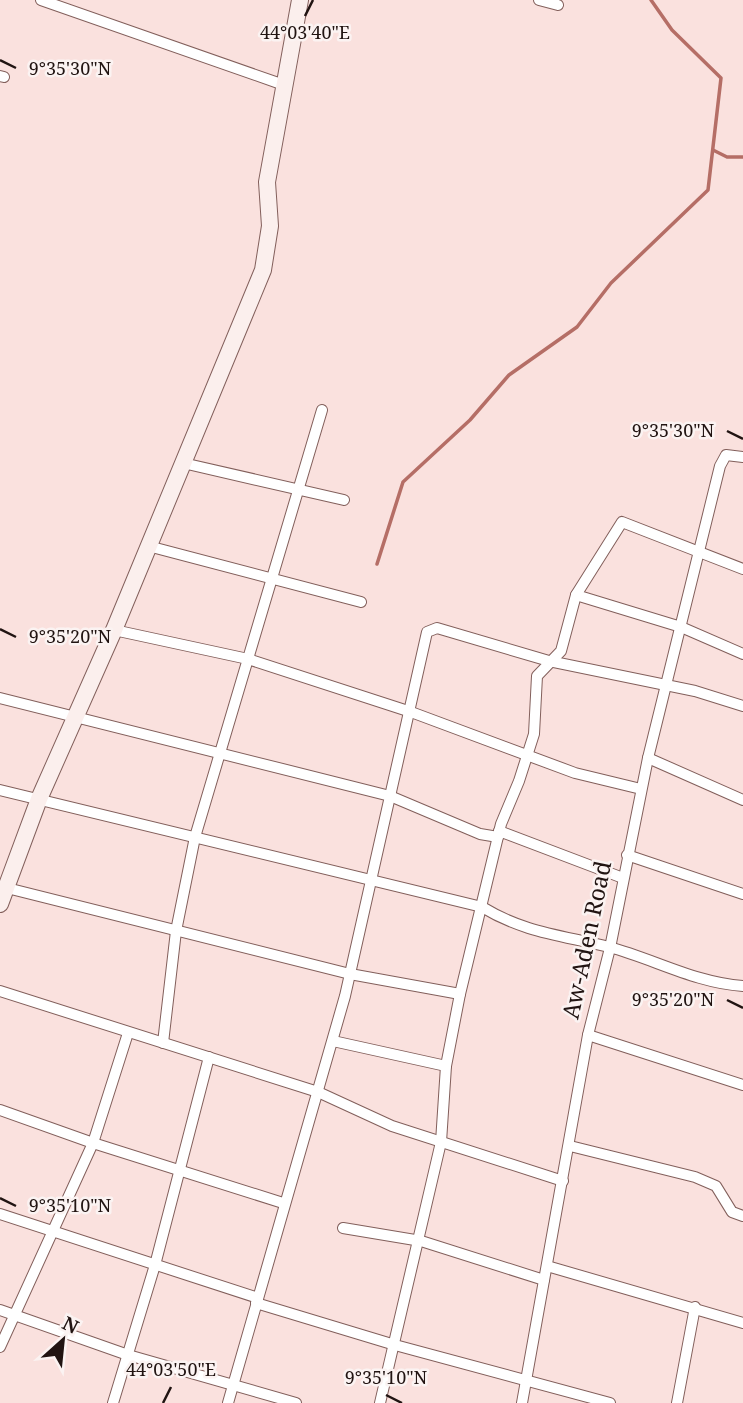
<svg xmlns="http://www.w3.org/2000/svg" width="743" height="1403" font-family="'Noto Serif',serif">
  <rect width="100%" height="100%" fill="#fae1de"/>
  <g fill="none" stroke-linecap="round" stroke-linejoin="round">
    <!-- stream -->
    <g stroke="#b56e66" stroke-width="3.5">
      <path d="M713,150l14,7h16"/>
      <path d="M377,564l26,-82 67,-62 39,-45 68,-48 34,-44 97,-93 13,-112 -49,-48 -21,-30"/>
    </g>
    <!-- street casing -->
    <g stroke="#825f5b" stroke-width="12">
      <g id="street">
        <path d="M41,0l243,85"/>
        <path d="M539,0l19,5"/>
        <path d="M0,76l4,1"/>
        <path d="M183,463l161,37"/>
        <path d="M148,546l213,56"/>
        <path d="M743,569l-121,-47 -46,73 105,32 62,27"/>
        <path d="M114,630l134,29 163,53 164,61 66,16"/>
        <path d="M0,698l390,98 90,38 18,3"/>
        <path d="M648,758l95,42"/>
        <path d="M0,790l482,117c43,26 79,28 127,40 45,12 87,36 134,39"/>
        <path d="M499,831l124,47"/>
        <path d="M627,855l116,39"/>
        <path d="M3,887l347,87 110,20"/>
        <path d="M0,991l318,101 74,34 171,55"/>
        <path d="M588,1035l155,50"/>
        <path d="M333,1041l113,25"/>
        <path d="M163,1043l13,-112 19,-94 127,-427"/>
        <path d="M0,1110l93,33 190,60"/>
        <path d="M570,1146l125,31 21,9 16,26 11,4"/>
        <path d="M0,1214l258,84"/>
        <path d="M343,1228l78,13 123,39"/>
        <path d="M547,1266l196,57"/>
        <path d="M256,1303l139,42 215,58"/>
        <path d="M0,1310l128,45 168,48"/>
        <path d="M0,1347l93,-204 35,-110"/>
        <path d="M113,1403l42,-138 54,-208"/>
        <path d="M228,1403l117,-407 82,-364 10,-4 112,33 146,30 48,15"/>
        <path d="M380,1403l61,-261 5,-76 14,-72 41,-170 18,-43 15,-47 3,-58 24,-25 15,-56"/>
        <path d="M522,1403l66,-368 22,-87 38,-190 72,-292 6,-11 17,2"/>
        <path d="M677,1403l18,-96"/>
      </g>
    </g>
    <!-- secondary casing -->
    <g stroke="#825f5b" stroke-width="18">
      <path id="secondary" d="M0,904l39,-105 75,-169 149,-360 7,-44 -3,-44 33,-182"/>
    </g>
    <!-- street -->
    <use href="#street" stroke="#fff" stroke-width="10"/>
    <!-- secondary -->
    <use href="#secondary" stroke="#fbefed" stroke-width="16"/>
  </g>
  <!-- ticks -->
  <path fill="none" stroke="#211412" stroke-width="2.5" d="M305,16l8,-16M0,60l16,8M727,431l16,8M0,629l16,8M727,1000l16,8M0,1198l16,8M386,1395l16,8M163,1403l8,-16"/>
  <g text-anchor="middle" stroke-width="5" stroke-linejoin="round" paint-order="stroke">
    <!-- street labels -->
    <g font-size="23" fill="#211412" stroke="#fbf3f2">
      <text transform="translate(587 940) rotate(-78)" y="8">Aw-Aden Road</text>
    </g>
  </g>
  <g font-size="18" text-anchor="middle" fill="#211412" stroke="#fbf3f2" stroke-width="5" stroke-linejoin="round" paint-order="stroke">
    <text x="305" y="39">44°03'40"E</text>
    <text x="70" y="75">9°35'30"N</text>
    <text x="673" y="437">9°35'30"N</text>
    <text x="70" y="643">9°35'20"N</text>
    <text x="673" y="1006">9°35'20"N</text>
    <text x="70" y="1212">9°35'10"N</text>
    <text x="171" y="1376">44°03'50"E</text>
    <text x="386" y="1384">9°35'10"N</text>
  </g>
  <!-- north arrow -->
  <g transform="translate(63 1340) rotate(27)" stroke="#fbf3f2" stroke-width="5" paint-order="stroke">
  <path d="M0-5L12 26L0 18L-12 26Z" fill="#211412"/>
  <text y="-10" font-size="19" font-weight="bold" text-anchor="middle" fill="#211412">N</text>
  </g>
</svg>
